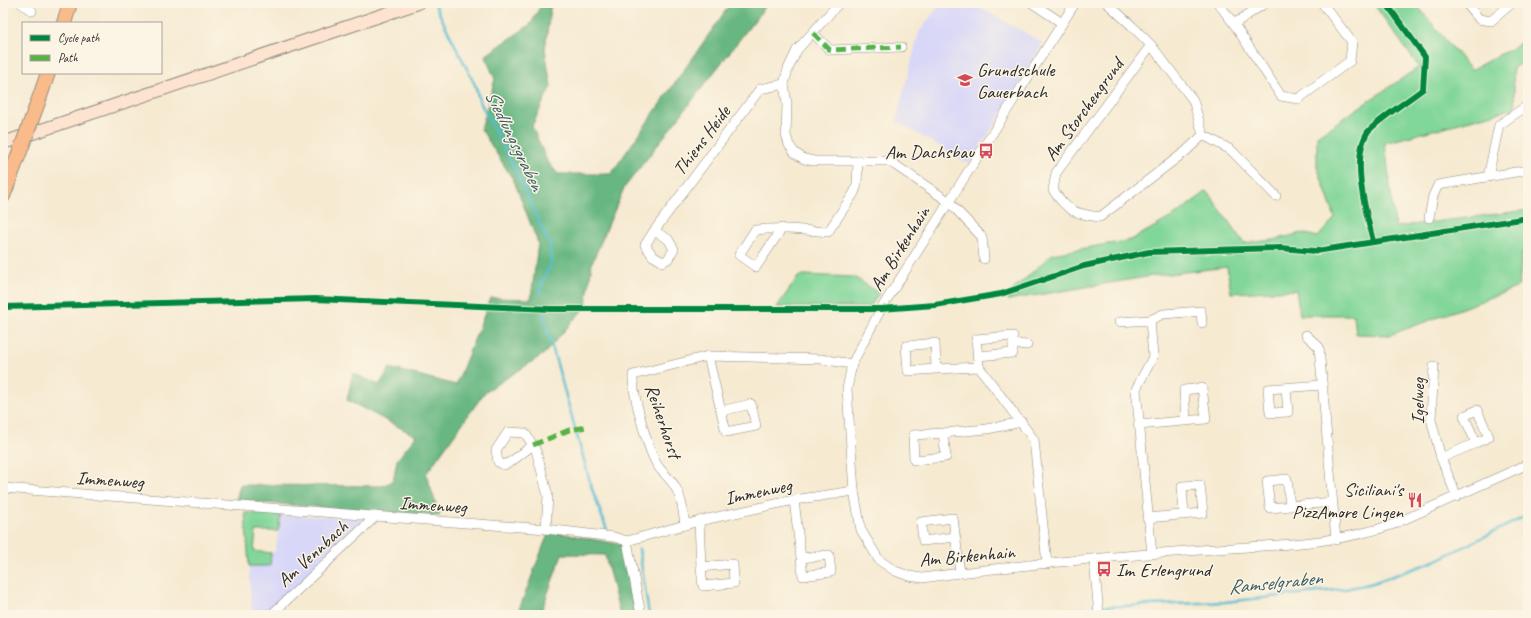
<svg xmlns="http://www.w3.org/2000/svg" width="1531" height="618" font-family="Caveat,sans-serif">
  <rect width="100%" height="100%" fill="#fcf5e5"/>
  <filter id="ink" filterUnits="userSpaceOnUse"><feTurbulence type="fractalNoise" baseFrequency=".025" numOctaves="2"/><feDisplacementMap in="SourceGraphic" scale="8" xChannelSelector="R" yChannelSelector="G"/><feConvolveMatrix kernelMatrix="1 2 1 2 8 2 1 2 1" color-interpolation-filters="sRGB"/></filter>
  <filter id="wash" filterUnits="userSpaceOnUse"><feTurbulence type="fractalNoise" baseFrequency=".012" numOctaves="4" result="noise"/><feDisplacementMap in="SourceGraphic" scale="16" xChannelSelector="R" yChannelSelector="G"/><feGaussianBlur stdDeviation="0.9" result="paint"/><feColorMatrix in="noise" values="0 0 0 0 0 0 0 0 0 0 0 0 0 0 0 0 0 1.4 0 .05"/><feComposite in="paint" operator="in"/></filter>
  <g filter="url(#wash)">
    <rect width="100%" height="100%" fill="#f6ead1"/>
    <!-- built -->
    <g fill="#d8d7f8">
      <path d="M941,3h31l71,40 -30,52 -44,69 -73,-43 23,-89z"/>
      <path d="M281,515l89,3 -103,97h-15l-3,-49 21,-1 1,-12 4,-1z"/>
    </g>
    <!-- green -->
    <g fill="#81d699" stroke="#568062">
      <path d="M1373,3h42l56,67 43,-23 14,-10v22l-15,9 2,40 -130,35 10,84 133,-17v43l-6,2 -3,30 -3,3 -126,47 -34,-1 -2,-19h-54l-4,-25 -65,3 -4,-26 -75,9 -144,24 4,-9 40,-37 79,-14 46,-26 30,-23 37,52 29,-3 29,-7 16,4 17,-19 -18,-52v-30l102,-69z"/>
      <path d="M804,275l50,2 25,16 -9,14h-93l21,-30z"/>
      <path d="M245,513l36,2 -3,16h-22l-2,20 17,2 -1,13h-21z"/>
    </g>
    <!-- forest -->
    <g fill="#68b781" stroke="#4a7156">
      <path d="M542,3h9l-6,46 6,37 -19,40 15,35 11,13h53l120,-171h37l-144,185 -32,75 -6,43 -42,48 -59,38 -59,82 14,42 -204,-15 4,-16 142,1 11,-5 4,-21 19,-24 -69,-36 6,-27 26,12 11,-17 66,17 35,-87 40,1 7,-56 -24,-62 -33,-52 14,-50 -10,-23 46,-32z"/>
      <path d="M549,531l74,14 13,70h-16l-15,-60 -43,-1 -22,61h-23z"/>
    </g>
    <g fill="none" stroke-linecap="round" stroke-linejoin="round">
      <!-- stream -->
      <g stroke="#55bdd2" stroke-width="2.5">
        <path d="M434,3l42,84 3,13 34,65 37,80 1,18 -9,19 -2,11"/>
        <path d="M543,314l49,175 15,41"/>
        <path d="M639,549l10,66"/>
        <path d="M1100,607l125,-5 121,-13 27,-6 62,-22 93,-46"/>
        <path d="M1011,615l84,-7"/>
      </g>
    </g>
  </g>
  <g filter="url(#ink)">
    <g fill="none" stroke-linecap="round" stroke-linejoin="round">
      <!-- minor casing -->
      <g stroke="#908a7e" stroke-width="10">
        <g id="minor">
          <path d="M21,3l11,8"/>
          <path d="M839,3l-42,47 -9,19 -4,15 3,20 -1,31 3,10 6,8 9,6 10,2h74l7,4 53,36 34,36 2,22"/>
          <path d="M1032,3l30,20"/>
          <path d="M1075,3l-194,306 -29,55 -5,25 7,102 7,39 18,30 16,11 14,5 13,2c92,-13 185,-21 278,-28 65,-5 132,-4 194,-26l134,-60"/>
          <path d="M1107,3l25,23 19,19 42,55 10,35"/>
          <path d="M1218,3l16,21 47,72 17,3 52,-38 2,-19 -30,-39"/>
          <path d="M1466,3l13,16 12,2 21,-18"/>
          <path d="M1234,24l31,-21"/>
          <path d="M813,33l17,17 71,-3"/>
          <path d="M1151,45l-95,128 -3,17c14,21 22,24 47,27l86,-66 17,-16"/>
          <path d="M1203,135l28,15 45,46"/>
          <path d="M1488,177l11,-52 29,-20"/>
          <path d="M1429,218l4,-22 5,-11 90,-15"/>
          <path d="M782,228l-26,39 -17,-12 16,-25c25,-3 49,0 73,2l26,-39 3,-8 1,-24"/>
          <path d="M654,231l14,8 6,10 -6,10 -5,3 -10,-6 -8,-11 9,-14 106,-142 24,-5"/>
          <path d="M1150,320l3,37 -17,32 16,165"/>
          <path d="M1119,322l31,-2 13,-6 38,-3 1,12"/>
          <path d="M1306,335l13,12 17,193"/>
          <path d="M708,356l13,55 30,-7 5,22 -30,6 -5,-21"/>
          <path d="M977,356l36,-3v-9"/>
          <path d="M1434,366l-3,53 10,39 16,39"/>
          <path d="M979,367l-3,-28 37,-3v8l14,1"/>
          <path d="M936,369l-28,2 -2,-25 29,-3 1,26 43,-2 55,73 13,124"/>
          <path d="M1286,388l2,24 -18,1 -2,-24 54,-4"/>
          <path d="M1138,425l68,-6 -4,-31 -18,2 2,31"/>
          <path d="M943,433l-30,2 1,25 32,-3 -3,-24 44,-4 35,-7"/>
          <path d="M533,445l-21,16 -8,4 -6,-3 -2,-12 12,-18 17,1 11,17 12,46 -2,33"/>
          <path d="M1441,458l35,-15 -12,-27 13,-6 12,27 -13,6"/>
          <path d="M3,488l543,41 68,8 13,4 72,-20 95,-21 60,-9"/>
          <path d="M794,500l7,58 28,-3 2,17 -28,4 -2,-18"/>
          <path d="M1290,506l-3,-27 -20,2 3,27 62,-6"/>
          <path d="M1147,518l56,-5 -3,-28 -18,1 2,29"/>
          <path d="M699,521l2,46 32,-3 1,19 -31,3 -2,-19"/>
          <path d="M685,525c-2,-14 -3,-28 -11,-40 -5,-8 -14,-14 -18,-22 -9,-17 -24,-70 -23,-88l75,-19 113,3 31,5"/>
          <path d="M955,537l-32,4 -2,-19 32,-4 7,55"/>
          <path d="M627,541l14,74"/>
          <path d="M1094,560l5,55"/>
          <path d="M271,615l105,-99"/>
        </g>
      </g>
      <!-- secondary casing -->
      <g stroke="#908a7e" stroke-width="14">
        <path id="secondary" d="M3,143l415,-140"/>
      </g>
      <!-- primary casing -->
      <g stroke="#908a7e" stroke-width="16">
        <g id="primary">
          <path d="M64,23l6,-20"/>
          <path d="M38,102l10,-29"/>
          <path d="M3,196l19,-50"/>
        </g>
      </g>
      <!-- minor -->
      <use href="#minor" stroke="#fff" stroke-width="9"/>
      <!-- secondary -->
      <use href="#secondary" stroke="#fde4d1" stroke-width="12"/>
      <!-- primary -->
      <use href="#primary" stroke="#fabb8b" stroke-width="14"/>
      <!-- primary-bridge casing -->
      <g stroke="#908a7e" stroke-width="16" stroke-linecap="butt">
        <path id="primary-bridge" d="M22,146l16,-44"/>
      </g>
      <!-- primary-bridge -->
      <use href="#primary-bridge" stroke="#fabb8b" stroke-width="14"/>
      <!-- quiet -->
      <g stroke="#56b246" stroke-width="5" stroke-dasharray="10 5" stroke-linecap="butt">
        <path d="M813,33l17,17 71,-3"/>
        <path d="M533,445l36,-15 17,-3"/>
      </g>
      <!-- cycleway casing -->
      <g stroke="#fcf5e5" stroke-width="8">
        <g id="cycleway">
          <path d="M1373,241c-7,-29 -22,-81 -6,-108 4,-8 46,-36 56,-44l2,-32 -39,-54"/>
          <path d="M3,307l312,-8 237,10h329l54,-4 66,-11 83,-28 65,-14 131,-4 36,3 212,-33"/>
        </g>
      </g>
      <!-- cycleway -->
      <use href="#cycleway" stroke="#00873e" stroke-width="6"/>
    </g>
  </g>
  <!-- icons -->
  <defs>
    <g id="school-bare" transform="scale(1.2)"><path d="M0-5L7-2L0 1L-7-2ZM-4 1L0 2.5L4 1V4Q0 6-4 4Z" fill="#d1495b" stroke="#fcf5e5" stroke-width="2.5" paint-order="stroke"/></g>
    <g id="bus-bare" transform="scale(1.2)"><path d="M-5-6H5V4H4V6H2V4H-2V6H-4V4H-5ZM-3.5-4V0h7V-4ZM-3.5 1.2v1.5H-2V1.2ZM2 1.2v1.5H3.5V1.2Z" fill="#d1495b" stroke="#fcf5e5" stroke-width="2.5" paint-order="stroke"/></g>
    <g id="restaurant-bare" transform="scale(1.2)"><path d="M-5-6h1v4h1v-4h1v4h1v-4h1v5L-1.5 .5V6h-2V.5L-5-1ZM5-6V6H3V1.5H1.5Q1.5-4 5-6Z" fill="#d1495b" stroke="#fcf5e5" stroke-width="2.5" paint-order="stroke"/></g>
  </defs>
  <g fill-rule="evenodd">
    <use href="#school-bare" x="965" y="80"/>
    <use href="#bus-bare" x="986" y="151"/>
    <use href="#restaurant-bare" x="1415" y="500"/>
    <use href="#bus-bare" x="1104" y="569"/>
  </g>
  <g text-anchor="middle" stroke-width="3" stroke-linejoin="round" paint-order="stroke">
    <!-- poi labels -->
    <g font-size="19" fill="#2b2b2b" stroke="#fcf5e5" text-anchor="start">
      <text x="977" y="76">Grundschule<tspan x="977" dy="22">Gauerbach</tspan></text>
      <text x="974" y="158" text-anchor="end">Am Dachsbau</text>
      <text x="1403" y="496" text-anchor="end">Siciliani's<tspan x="1403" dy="22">PizzAmore Lingen</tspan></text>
      <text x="1116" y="576">Im Erlengrund</text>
    </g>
    <!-- street labels -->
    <g font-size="19" fill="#2b2b2b" stroke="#fcf5e5">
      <text transform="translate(1083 109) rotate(-54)" y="7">Am Storchengrund</text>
      <text transform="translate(701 140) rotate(-53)" y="7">Thiens Heide</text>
      <text transform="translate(899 248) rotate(-58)" y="7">Am Birkenhain</text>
      <text transform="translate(1417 401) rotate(-90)" y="7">Igelweg</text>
      <text transform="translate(664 421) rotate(71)" y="7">Reiherhorst</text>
      <text transform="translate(110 479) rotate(4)" y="7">Immenweg</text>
      <text transform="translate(758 491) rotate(-12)" y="7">Immenweg</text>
      <text transform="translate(433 504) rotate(4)" y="7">Immenweg</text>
      <text transform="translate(312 553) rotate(-43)" y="7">Am Vennbach</text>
      <text transform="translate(967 555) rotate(-5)" y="7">Am Birkenhain</text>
    </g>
    <!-- water labels -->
    <g font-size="20" font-style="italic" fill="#3a5e65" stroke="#fcf5e5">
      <text transform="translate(515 140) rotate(64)" y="7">Siedlungsgraben</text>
      <text transform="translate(1275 582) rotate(-6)" y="7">Ramselgraben</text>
    </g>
  </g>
  <!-- margin -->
  <rect width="1531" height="618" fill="none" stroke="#fcf5e5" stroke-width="16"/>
  <!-- legend -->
  <rect x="22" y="22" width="140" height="52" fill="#fcf5e5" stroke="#a8a49b"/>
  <rect x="30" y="35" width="20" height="6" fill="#00873e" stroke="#a8a49b"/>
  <text x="58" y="42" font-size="12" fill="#2b2b2b">Cycle path</text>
  <rect x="30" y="55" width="20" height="6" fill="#56b246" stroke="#a8a49b"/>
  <text x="58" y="62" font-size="12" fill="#2b2b2b">Path</text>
</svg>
